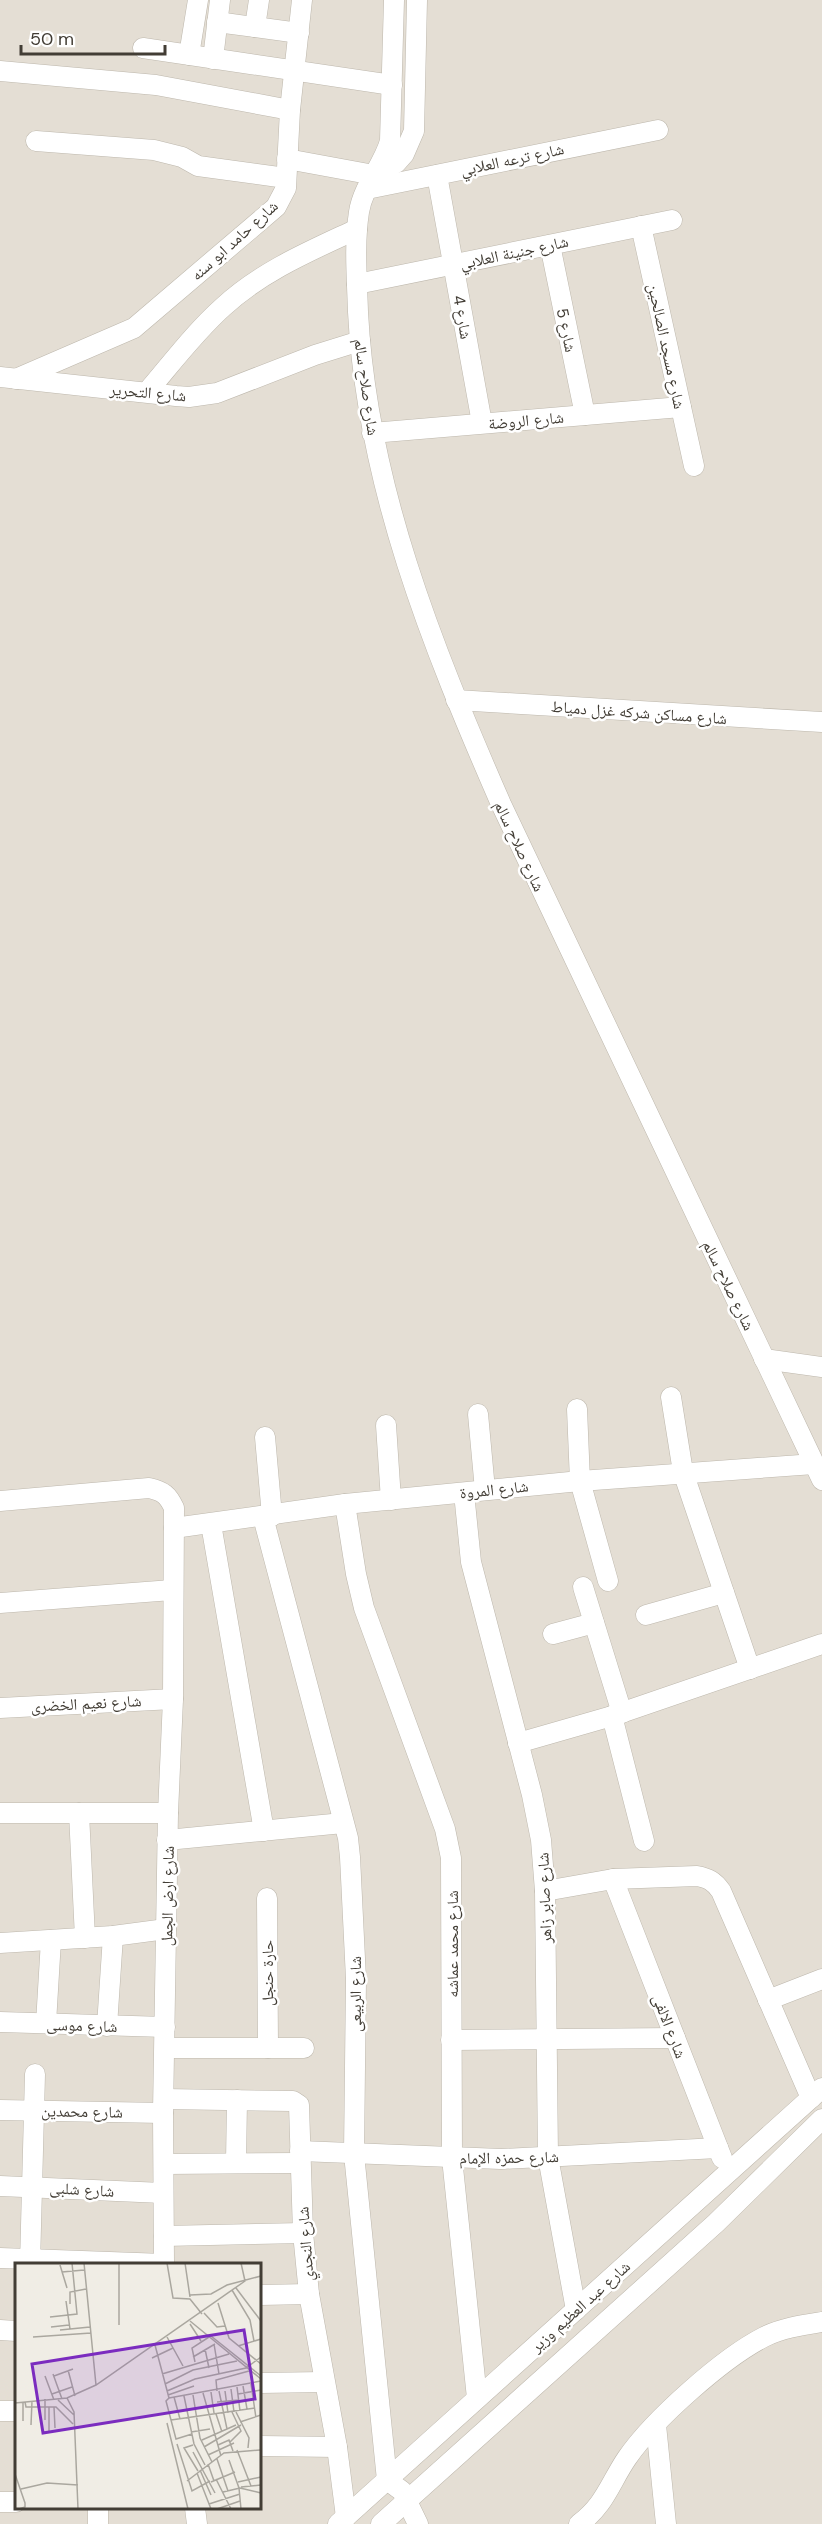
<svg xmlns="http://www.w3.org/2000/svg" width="822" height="2524" font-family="'DM Sans','Noto Naskh Arabic',sans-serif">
  <rect width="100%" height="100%" fill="#f0ede5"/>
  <!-- residential -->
  <path fill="#e4ded4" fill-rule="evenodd" d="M0,0h822v2524h-822zM16,2264h244v244h-244z"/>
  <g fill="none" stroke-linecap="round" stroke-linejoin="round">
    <!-- minor casing -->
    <g stroke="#bdb7ac" stroke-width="21">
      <g id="minor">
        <path d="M394,0l-4,141c-7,25 -27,45 -31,71 -5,32 -2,67 -1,100 9,173 74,334 143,492l321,676"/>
        <path d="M217,22l82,11"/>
        <path d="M255,27l4,-27"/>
        <path d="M143,48l249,37"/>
        <path d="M189,55l9,-55"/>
        <path d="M213,59l7,-59"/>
        <path d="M0,71l156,14 134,25"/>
        <path d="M36,141l118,9 28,7 16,9 88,12"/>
        <path d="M287,159l87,16"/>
        <path d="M379,173l17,-10 8,-9 10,-23 3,-131"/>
        <path d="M437,175l45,248"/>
        <path d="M367,189l291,-59"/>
        <path d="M641,226l53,240"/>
        <path d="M550,245l35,170"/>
        <path d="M357,284l315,-64"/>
        <path d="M0,377l176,19 13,1 28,-4 98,-38 45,-14"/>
        <path d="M16,379l118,-51 142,-121 10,-19 4,-78 12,-110"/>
        <path d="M147,392c24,-28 48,-60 76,-85 39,-36 87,-56 134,-78"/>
        <path d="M372,433l309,-26"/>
        <path d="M456,700l366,22"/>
        <path d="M764,1359l58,8"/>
        <path d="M671,1397l12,75 67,197"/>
        <path d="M577,1409l3,72 28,100"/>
        <path d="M478,1414l7,76"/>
        <path d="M386,1425l5,75"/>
        <path d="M265,1437l7,79"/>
        <path d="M464,1493l7,69 61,233 9,45 4,51 3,266 28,153"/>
        <path d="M0,1501l149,-13c14,3 19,7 25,20l-1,191 -5,114 -5,300 1,151"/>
        <path d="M345,1504l11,70 8,34 81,221 6,29 1,300 25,240"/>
        <path d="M263,1517l85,321 2,19 6,122 -2,175 33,326 15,11 16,33"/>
        <path d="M211,1524l53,307"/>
        <path d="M174,1528l171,-24 235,-23 234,-17"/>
        <path d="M583,1587l39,126"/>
        <path d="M0,1603l172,-13"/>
        <path d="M646,1615l78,-22"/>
        <path d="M553,1634l41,-11"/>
        <path d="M0,1708l173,-9"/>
        <path d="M612,1716l32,125"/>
        <path d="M518,1743l94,-27 210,-72"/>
        <path d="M0,1813h168"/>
        <path d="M79,1813l6,125"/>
        <path d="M167,1840l176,-17"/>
        <path d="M613,1879l109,279"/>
        <path d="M545,1891l68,-12 84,-3c11,2 17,5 24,15l90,207"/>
        <path d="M267,1898l1,150"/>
        <path d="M0,1943l113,-7 53,-7"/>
        <path d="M768,2000l54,-21"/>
        <path d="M0,2022l165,5"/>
        <path d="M46,2023l5,-83"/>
        <path d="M107,2026l6,-90"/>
        <path d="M451,2040l224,-2"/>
        <path d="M165,2048h139"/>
        <path d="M164,2099l129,2 6,4 4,128 6,61 28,153 9,70"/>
        <path d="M0,2110l163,3"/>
        <path d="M300,2151l201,8 217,-11"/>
        <path d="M236,2163l1,-63"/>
        <path d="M164,2164l136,-1"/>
        <path d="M0,2186l163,7"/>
        <path d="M164,2236l139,-3"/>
        <path d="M0,2258l164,6"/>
        <path d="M30,2264l5,-190"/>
        <path d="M260,2295l49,-1"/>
        <path d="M0,2330l16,1"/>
        <path d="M260,2383l63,-1"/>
        <path d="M0,2411h16"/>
        <path d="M656,2425l10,99"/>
        <path d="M260,2446l77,1"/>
        <path d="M0,2502h16"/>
        <path d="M98,2508v16"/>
        <path d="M195,2508l2,16"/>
        <path d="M338,2524l484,-436"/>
        <path d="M381,2524l335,-301 106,-104"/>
        <path d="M579,2524c26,-19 31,-41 48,-66 27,-39 96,-100 137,-121 18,-9 39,-12 58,-15"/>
      </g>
    </g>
    <!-- minor -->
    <use href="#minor" stroke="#fff" stroke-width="20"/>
  </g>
  <g text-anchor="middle" stroke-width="5" stroke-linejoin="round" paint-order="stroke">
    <!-- street labels -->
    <g font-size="16" fill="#423d35" stroke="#fff">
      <text transform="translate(512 159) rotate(-12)" y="6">شارع ترعه العلابي</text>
      <text transform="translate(234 240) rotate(-42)" y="6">شارع حامد ابو سنه</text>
      <text transform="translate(514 252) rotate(-12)" y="6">شارع جنينة العلابي</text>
      <text transform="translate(463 317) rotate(80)" y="6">شارع 4</text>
      <text transform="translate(567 330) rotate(78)" y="6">شارع 5</text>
      <text transform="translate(667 346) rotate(78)" y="6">شارع مسجد الصالحين</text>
      <text transform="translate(367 387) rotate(82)" y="6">شارع صلاح سالم</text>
      <text transform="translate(148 392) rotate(5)" y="6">شارع التحرير</text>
      <text transform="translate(526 420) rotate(-5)" y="6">شارع الروضة</text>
      <text transform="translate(639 712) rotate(4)" y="6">شارع مساكن شركه غزل دمياط</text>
      <text transform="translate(520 846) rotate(65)" y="6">شارع صلاح سالم</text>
      <text transform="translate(729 1285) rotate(64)" y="6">شارع صلاح سالم</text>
      <text transform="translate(494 1489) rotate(-6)" y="6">شارع المروة</text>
      <text transform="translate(86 1703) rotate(-3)" y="6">شارع نعيم الخضرى</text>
      <text transform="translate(167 1896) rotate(-89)" y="6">شارع ارض الجمل</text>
      <text transform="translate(544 1898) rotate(-92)" y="6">شارع صابر زاهر</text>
      <text transform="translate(452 1944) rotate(-90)" y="6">شارع محمد عماشه</text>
      <text transform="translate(267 1973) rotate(-90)" y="6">حارة حنجل</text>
      <text transform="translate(355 1994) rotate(-90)" y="6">شارع الربيعى</text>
      <text transform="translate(82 2025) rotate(2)" y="6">شارع موسى</text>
      <text transform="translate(670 2026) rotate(69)" y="6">شارع الالفى</text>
      <text transform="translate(82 2111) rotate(1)" y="6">شارع محمدين</text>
      <text transform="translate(509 2157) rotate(-1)" y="6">شارع حمزه الإمام</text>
      <text transform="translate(82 2189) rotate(3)" y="6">شارع شلبى</text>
      <text transform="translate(305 2244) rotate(-94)" y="6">شارع النجدي</text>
      <text transform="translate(580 2306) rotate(-42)" y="6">شارع عبد العظيم وزير</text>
    </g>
  </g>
  <!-- overview -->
  <g transform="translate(15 2263)">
    <rect width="246" height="246" fill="#f0ede5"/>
    <path fill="none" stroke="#aaa79f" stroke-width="1.5" d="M69,0l12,122M104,0v62M152,0l6,35 17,1 12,15M170,0l5,34M45,2l7,23M47,9l22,-2M221,25l25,33M217,27l18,30 4,21M175,32l21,-1 16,-9 34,-9M51,38l4,28M203,40l11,35 32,26M55,41v-12l16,-3M189,50l13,14 8,-1M35,54l27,-3 -5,-51M175,58l71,58M175,61l11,17M36,64l18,-2M45,67l30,-3M196,73l50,40M18,74l58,-4M152,74l16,29M199,81l5,30M140,82l14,53M223,83l23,-7M190,86l4,19M178,94l22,-13M137,95l21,-10M180,99l-3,-14 17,-11M53,107l7,26M38,111l9,25M147,111l67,-20M30,113l9,24M39,113l19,-7M150,121l28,-14 44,-9M236,121l5,34M228,123l4,23M222,124l3,24M216,126l3,23M152,128l28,-12 51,-11 15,-11M202,128l-1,-11 33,-9M204,128l8,38M210,128l3,22M196,129l3,21M188,130l18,63M37,131l20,-7M223,131l23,-4M153,132l26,-9M178,132l7,43 12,24M169,133l10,48 11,21M159,134l6,22M52,135l7,14 4,97M154,135l92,-17M154,135l-3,3 10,38 16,-5M30,136v21M43,137l16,15M8,139v19M10,139l1,5h30l17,17M202,139l22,-2M0,140l52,-5 29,-13 149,-104 -4,-18M34,144v26M39,144l1,21M221,149l13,26 -1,10M201,151l6,18M156,157l84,-12M225,159l21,-7M152,160l21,86M16,162l1,-24M176,169l19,-3M187,177l34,-15M215,179l11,-11 -9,-19M162,181l15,47 18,-10M178,182l-9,3 14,23M203,182l11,-5 4,11M189,184l37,-22M222,187l14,36M178,189l22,41M193,192l26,-12M202,196l11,32M214,197l10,28 2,21M193,201l6,17M185,207l11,25M182,210l14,36M0,211l10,29v4l-6,2M201,216l15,30M172,218l37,-28 36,-3M196,219l24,-10M223,219l23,-5M226,224l20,-2M6,226l26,-6 31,2M208,229l17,-4 21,5M194,241l31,-10M202,246l23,-8"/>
    <path fill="#7b2cbf" fill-opacity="0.15" stroke="#7b2cbf" stroke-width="3" d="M229,67l11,69 -212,34 -11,-69z"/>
    <rect width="246" height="246" fill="none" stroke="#423d35" stroke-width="3"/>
  </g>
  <!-- scale -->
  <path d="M21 45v9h144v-9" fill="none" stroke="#423d35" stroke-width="3"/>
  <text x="30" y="45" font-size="18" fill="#423d35" stroke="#ffffff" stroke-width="4.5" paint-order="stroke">50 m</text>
</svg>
